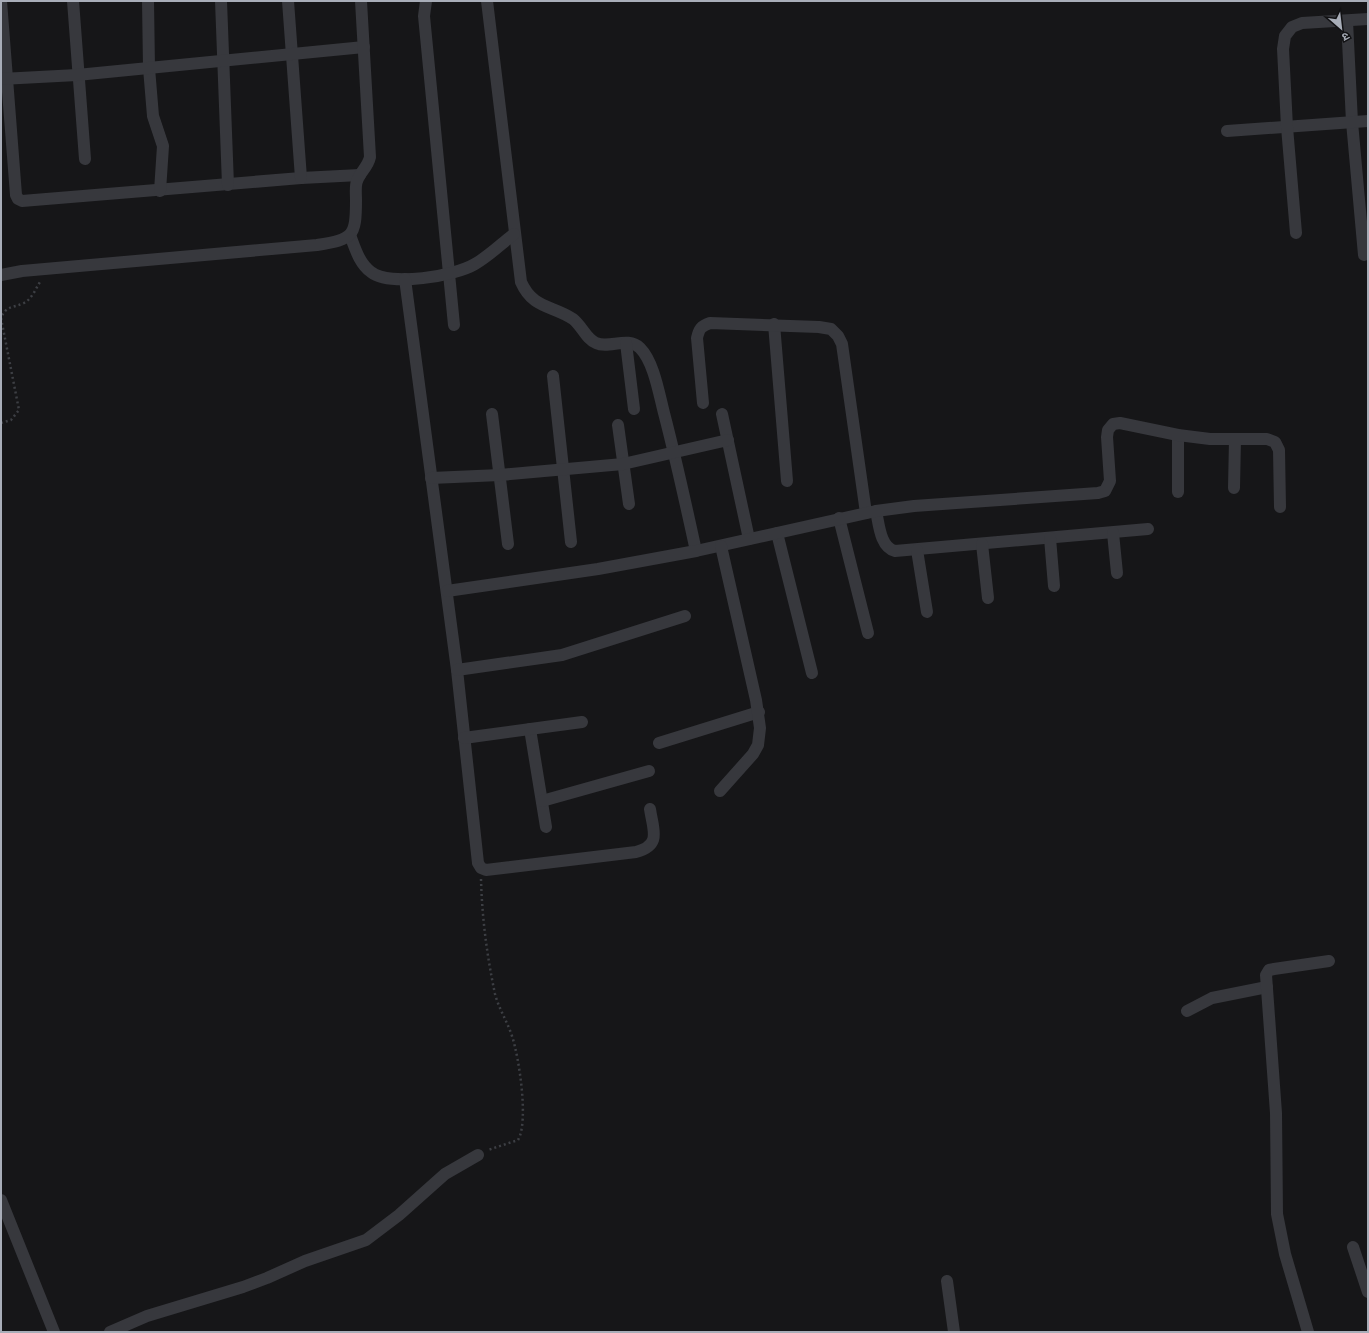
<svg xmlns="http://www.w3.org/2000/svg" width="1369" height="1333" font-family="'Fira Sans Condensed','Noto Sans Devanagari',sans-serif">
  <rect width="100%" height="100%" fill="#161618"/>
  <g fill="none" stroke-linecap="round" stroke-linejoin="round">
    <!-- path -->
    <g stroke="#3d3f44" stroke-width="2.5" stroke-dasharray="2 3" stroke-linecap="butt">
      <path d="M1,423l10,-3 8,-10 -18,-92c5,-13 13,-10 23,-15 8,-4 12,-15 16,-21"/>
      <path d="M481,879c1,39 6,77 14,115 4,15 12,27 17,42 7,21 17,86 6,104l-30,10"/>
    </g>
    <!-- street -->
    <g stroke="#37383d" stroke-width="12">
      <path d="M1,1l15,194 2,4 4,2 279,-23 59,-3"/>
      <path d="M73,1l12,158"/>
      <path d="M148,1l1,67 4,48 10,30 -3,45"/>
      <path d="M221,1l7,184"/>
      <path d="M288,1l13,177"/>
      <path d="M426,1l-2,15 30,309"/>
      <path d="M487,1l34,281c12,27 31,23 52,37 9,7 13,20 23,24 13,6 32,-7 44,5 14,14 19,46 24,65 12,46 22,92 32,138"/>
      <path d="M1347,21l5,101 12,133"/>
      <path d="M1,79l76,-4 287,-28"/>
      <path d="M1227,131l141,-10"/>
      <path d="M1296,233l-9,-106 -4,-78 2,-13 7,-9 10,-4 66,-4"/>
      <path d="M350,235c5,13 9,28 21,37 19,15 84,4 104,-8 14,-8 26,-20 39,-30"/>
      <path d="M1,275l21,-4 295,-26c36,-6 39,-8 39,-45 0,-6 -1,-14 1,-19 3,-9 11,-14 13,-24l-9,-156"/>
      <path d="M405,279l52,391 21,193 3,5 5,2 150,-18c26,-7 17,-22 14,-43"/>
      <path d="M774,324l13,157"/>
      <path d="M626,343l8,66"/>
      <path d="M553,376l18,166"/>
      <path d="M703,403l-6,-65c2,-9 4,-12 13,-15l109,4 12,2 7,7 4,8 24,169"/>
      <path d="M492,414l16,130"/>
      <path d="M722,414l27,125"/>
      <path d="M618,425l11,79"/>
      <path d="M431,478l69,-3 123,-11 105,-24"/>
      <path d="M1234,488l1,-49"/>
      <path d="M1178,492v-57"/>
      <path d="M876,511c3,13 4,36 19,40l253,-22"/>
      <path d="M839,518l29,115"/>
      <path d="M777,533l35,140"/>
      <path d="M1113,533l4,40"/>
      <path d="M1050,538l4,48"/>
      <path d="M982,544l6,54"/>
      <path d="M917,550l10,62"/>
      <path d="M447,591l151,-22 98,-18 180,-40 38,-5 184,-13 7,-2 5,-10 -3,-44 1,-7 5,-6 7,-1 58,12 32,4h57l8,3 4,8 1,57"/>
      <path d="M457,670l105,-15 123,-39"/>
      <path d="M530,729l16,98"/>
      <path d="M464,738l118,-16"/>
      <path d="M659,743l100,-31"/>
      <path d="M720,791l33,-37 5,-9 2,-17 -4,-28 -35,-154"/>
      <path d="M542,801l107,-30"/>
      <path d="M1187,1011l25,-13 55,-11"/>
      <path d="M1,1200l53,132"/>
      <path d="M1353,1247l15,45"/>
      <path d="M947,1281l7,51"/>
      <path d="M110,1332l37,-16 96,-29 24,-9 38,-17 61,-21 33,-25 46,-41 33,-19"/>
      <path d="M1308,1332l-23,-78 -8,-40 -1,-101 -10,-138 3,-5 5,-1 55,-8"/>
    </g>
  </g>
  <!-- border -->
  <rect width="1369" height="1333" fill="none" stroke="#a8adb8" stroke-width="4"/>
  <!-- north arrow -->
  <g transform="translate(1341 28) rotate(152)" stroke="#111113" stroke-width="3" paint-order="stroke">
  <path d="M0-3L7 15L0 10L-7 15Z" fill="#a8adb8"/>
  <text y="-6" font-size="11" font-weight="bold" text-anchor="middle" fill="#a8adb8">उ</text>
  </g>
</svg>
